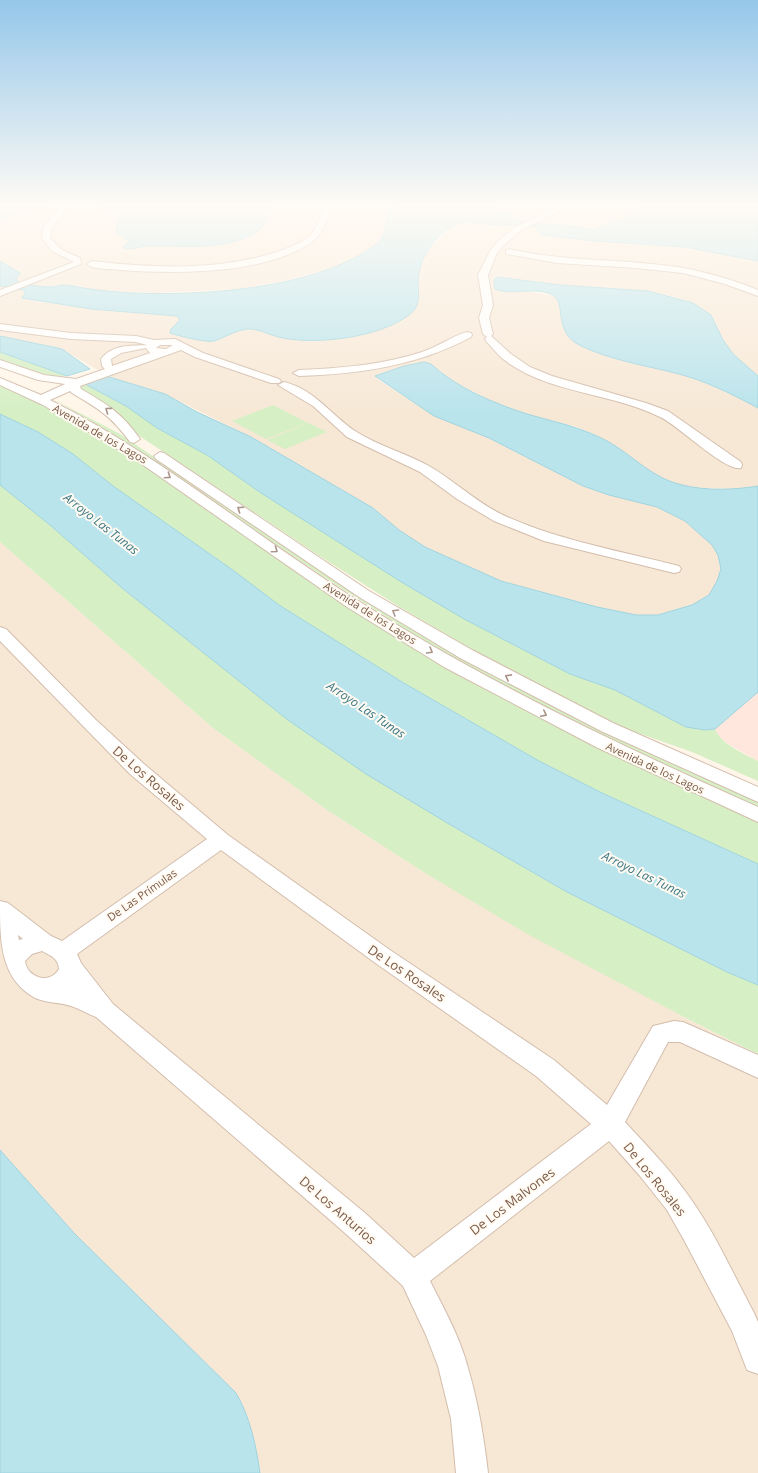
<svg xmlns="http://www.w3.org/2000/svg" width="758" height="1473" font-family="'Open Sans',sans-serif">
  <rect width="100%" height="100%" fill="#fff6e9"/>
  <!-- residential -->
  <g fill="#f7e8d6">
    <path d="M53,206h39l22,5 5,4 -3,13 4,8 9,5 -5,5 8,2 16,-2h53l39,-7 16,-6 5,-4 12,-23h122l-6,6 -2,5 -1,12 -7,13 -19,13 -28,13 -44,12 -50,9 -82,4 -61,-3 -32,-5 -22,2 -23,-5 -2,-3 4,-6 -20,-12v-41l15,-7z"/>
    <path d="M498,206h141l-16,13 -29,11 -68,-7 -28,-13 -1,-1z"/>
    <path d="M471,222l26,3 20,-1 19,4 6,7 30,4 113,8 73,14v115l-25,-22 -10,-14 -8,-20 -22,-17 -14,-5 -31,-7 -88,-6 -59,-8 -7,3 7,11h23l30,5 4,4 4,23 114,50 20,6 41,18 21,11v78l-23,3 -32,-1 -20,-2 -16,-6 -23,-12 -27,-21 -17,-10 -23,-10 -50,-13 -38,-14 -38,-20 -20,-16 -7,-2 -47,13v4l57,37 54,22 95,48 26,9 48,12 28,14 27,24 6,10 3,14 -4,12 -8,14 -17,10 -18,6 -16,4h-22l-39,-8 -96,-26 -76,-34 -26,-17 -26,-22 -122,-71 -76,-38 -21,-9 -39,-10 -53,-31 -62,-13v-50l23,4 3,2 -3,6 17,4 51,7 86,7 3,4 -9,9 2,5 15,2 13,5h12l22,-9 11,-3 10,1 35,9 34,1 38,-6 21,-6 20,-9 15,-21 -1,-24 9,-22 19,-20 11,-8z"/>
    <path d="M0,542l213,186 114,82 98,63 261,145 72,36v419h-758z"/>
  </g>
  <!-- commercial -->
  <path fill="#ffe7dd" d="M758,692v69l-30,-17 -10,-8 -3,-7z"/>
  <!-- green -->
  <g fill="#d6efc5">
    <path d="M0,352l67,24 -13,3 -54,-17z"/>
    <path d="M85,384l41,22 31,22 50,27 54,38 205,127 104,54 45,16 71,37 18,3 11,-1c7,16 28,24 43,32v20l-66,-29 -71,-25 -136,-70 -87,-51 -80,-51 -183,-122 -54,-40 -1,-7z"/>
    <path d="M0,385l63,29 76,47 242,166 107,63 67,36 125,61 78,35v42l-156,-71 -63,-32 -137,-79 -123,-77 -45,-34 -121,-85 -40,-32 -35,-22 -38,-18z"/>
    <path d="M53,399l67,35 257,173 236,129 145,66v7l-58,-25 -178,-88 -92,-51 -100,-64 -225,-152z"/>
    <path d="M273,405l35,18 -42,16 -34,-18z"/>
    <path d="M309,423l18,9 -42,17 -18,-9z"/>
    <path d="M0,485l50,40 72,63 166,132 161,104 118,68 160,80 31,13v69l-72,-36 -157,-83 -104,-62 -98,-63 -114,-82 -213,-186z"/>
  </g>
  <!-- water -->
  <g fill="#bae4ec" stroke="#9fd4df">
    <path d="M0,206h53l-38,7 -15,7z"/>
    <path d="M92,206h181c-7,9 -8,22 -18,27 -33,19 -73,12 -109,13 -7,0 -17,6 -23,1l6,-6 -13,-9 3,-17 -15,-7z"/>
    <path d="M395,206h103l-1,3 1,1 15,5 3,5 10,3 34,2 34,5 29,-11 16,-13h119v55l-73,-14 -90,-6 -53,-6c-4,-2 -3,-6 -8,-8 -12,-4 -23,-1 -36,-2 -11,0 -22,-4 -33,-3 -22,2 -43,31 -46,51 -3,16 5,31 -10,42 -29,22 -90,30 -126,23 -12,-2 -22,-9 -35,-9 -12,1 -22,8 -34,12 -7,2 -35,-5 -44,-8l1,-4 9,-9 -3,-4 -86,-7 -69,-11 4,-6 -3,-2 -23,-4v-25l20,12 -4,6 2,3c11,3 21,5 33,5 4,0 8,-2 12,-2 8,0 18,3 27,4 14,2 28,3 42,4 70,3 180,-4 239,-45 23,-16 8,-28 24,-42z"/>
    <path d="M497,277l63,8 88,6 45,12 18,12 12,25 10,14 25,22v32c-26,-14 -54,-28 -83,-35 -32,-8 -64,-13 -94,-27 -28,-13 -15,-42 -27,-50 -16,-10 -39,-1 -56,-6l-3,-1 -1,-9z"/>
    <path d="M0,336l62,13 28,20 -23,7 -67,-24z"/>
    <path d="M424,362l7,2c26,24 62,39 96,50 24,7 49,12 72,23 31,14 49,40 83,48 24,6 52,5 76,1v206l-43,37 -10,1 -19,-3 -71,-37 -45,-16 -104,-54 -63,-37 -142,-90 -54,-38 -50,-27 -31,-22 -41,-22 21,-8 59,18 32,18 54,25 122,71 26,22 26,17 76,34 96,26 39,8h22l34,-10 17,-10 8,-14 4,-12 -3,-14 -6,-10 -27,-24 -28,-14 -48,-12 -26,-9 -94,-48 -55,-22 -59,-40 29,-10z"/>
    <path d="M0,414l38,18 35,22 40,32 121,85 45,34 123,77 137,79 63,32 156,71v121l-31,-13 -160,-80 -118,-68 -83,-50 -78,-54 -166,-132 -72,-63 -50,-40z"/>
    <path d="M0,1150l74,83 162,160c14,24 20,52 24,80h-260z"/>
  </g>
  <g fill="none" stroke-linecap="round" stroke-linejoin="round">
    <!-- minor casing -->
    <g stroke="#d3bdac" stroke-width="2">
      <g id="minor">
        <path d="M325,206h8c-9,14 -9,29 -24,38 -49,31 -133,30 -189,26 -9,-1 -27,0 -33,-6l5,-3c60,7 123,10 182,-8 12,-4 26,-9 36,-17 8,-8 9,-21 15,-30z"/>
        <path d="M558,206h11l-49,25 -16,14 -7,8 -9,22 5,30 -4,13 4,16 -2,2 20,18 19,13 22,9 94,27 22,8 73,51 1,3 -1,3c-16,4 -63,-43 -81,-51 -50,-25 -112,-23 -157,-58 -6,-5 -11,-12 -17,-18l-1,-2 2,-2 -4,-3 -4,-16 4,-13 -5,-30 12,-24 8,-10 16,-13z"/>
        <path d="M58,209l7,2 -14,17 -1,10 12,12 18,8 1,6 -81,32v-6l74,-28 -22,-11 -10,-13 1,-10z"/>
        <path d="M509,249c47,11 95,10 143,15 36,3 72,12 106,26v6l-33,-12 -42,-11 -47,-5 -79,-5 -51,-9v-4z"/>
        <path d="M0,324l71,9 65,3 18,4 21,-1 28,14 76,26 2,2 -2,2h-8l-76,-26 -14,-7 -101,36 1,3c26,15 42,25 59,50l-6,4 -4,-1c-19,-26 -31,-33 -58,-49l-2,-2 -20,9c111,56 205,136 310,202 126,80 261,144 398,205v15l-162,-75 -152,-80 -97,-60 -214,-149 -90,-53 -43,-20v-7l41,17 24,-11 -27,-4 -38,-13v-7l44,15 32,4 29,-10 -3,-3 -1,-7c11,-15 31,-13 46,-14l-11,-3 -65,-3 -71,-9zM160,345h13l-7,4 -10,-1zM146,348l4,5 -38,13 -1,-7 10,-6z"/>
        <path d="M467,332l4,1 1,2 -1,2c-54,29 -112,37 -172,39l-6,-3 6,-3c42,-2 83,-5 123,-18 16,-5 30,-16 45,-20z"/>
        <path d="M284,382c30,7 47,33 71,49 23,15 51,22 74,35 26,15 48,37 76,50 56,25 115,35 174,50l2,3 -2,3 -5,1 -130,-32 -50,-20 -37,-22 -37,-27 -73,-35 -34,-31 -35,-21z"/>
        <path d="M160,452l4,1 205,138 103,59 141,73 145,64v15l-157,-71 -141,-73 -101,-61 -203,-138 -2,-3z"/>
        <path d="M0,627l6,2 90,91 48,44 84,71 162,115 164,110 53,45 46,-79 21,-5 9,1 75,33v23l-78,-36h-12l-43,80c20,22 42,44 60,69 28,37 47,81 69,122l4,9v52l-11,-4 -15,-39 -48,-91 -17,-30 -27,-34 -31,-35 -179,140c14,28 30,56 38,87 10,34 16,69 20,105h-32l-5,-54 -13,-53 -12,-31 -23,-49 -58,-53 -249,-216c-8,-3 -16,-8 -25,-11 -12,-4 -25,-3 -36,-8 -35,-20 -35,-56 -35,-97l8,2 43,33 11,5 145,-102 -77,-65 -130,-133zM221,850l153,112 162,114 55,48 -177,134 -49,-45 -252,-209 -32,-41 -4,-9zM18,935l5,4 -4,1zM42,951c9,5 16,7 17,18 -9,16 -32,9 -34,-8l7,-7z"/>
      </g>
    </g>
    <!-- minor -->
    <use href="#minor" fill="#fff" fill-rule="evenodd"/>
  </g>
  <!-- one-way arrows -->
  <defs><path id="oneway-chevron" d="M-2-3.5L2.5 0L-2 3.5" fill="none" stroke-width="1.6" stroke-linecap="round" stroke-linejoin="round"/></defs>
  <g stroke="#aa9488">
    <use href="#oneway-chevron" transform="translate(108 410) rotate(-144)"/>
    <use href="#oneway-chevron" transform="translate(168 476) rotate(34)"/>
    <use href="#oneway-chevron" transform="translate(240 509) rotate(-146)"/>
    <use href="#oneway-chevron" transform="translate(275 550) rotate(35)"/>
    <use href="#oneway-chevron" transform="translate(395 612) rotate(-149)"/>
    <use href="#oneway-chevron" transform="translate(430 651) rotate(30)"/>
    <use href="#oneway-chevron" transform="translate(508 677) rotate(-152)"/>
    <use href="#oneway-chevron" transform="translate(544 714) rotate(27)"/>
  </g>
  <!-- sky -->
  <linearGradient id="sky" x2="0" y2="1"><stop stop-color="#95c7ea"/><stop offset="0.5" stop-color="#fffbf5"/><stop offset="1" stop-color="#fffbf5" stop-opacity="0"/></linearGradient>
  <rect width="758" height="412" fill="url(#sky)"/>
  <g text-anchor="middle" stroke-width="4" stroke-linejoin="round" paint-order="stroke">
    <!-- street labels -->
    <g font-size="11" fill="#7d5b48" stroke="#fffaf2">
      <text transform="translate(100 434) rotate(30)" y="4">Avenida de los Lagos</text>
      <text transform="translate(370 613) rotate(32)" y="4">Avenida de los Lagos</text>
      <text transform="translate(655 768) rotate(25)" y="4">Avenida de los Lagos</text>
      <text transform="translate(142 895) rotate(-35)" y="4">De Las Prímulas</text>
    </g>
    <!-- water labels -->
    <g font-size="12" font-style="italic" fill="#3a7784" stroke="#fffaf2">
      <text transform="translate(101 524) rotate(38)" y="4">Arroyo Las Tunas</text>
      <text transform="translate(366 710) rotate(34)" y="4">Arroyo Las Tunas</text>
      <text transform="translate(644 875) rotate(26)" y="4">Arroyo Las Tunas</text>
    </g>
    <!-- near-street labels -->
    <g font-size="13" fill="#7d5b48" stroke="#fffaf2">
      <text transform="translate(149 778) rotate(41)" y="5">De Los Rosales</text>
      <text transform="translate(407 973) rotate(34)" y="5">De Los Rosales</text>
      <text transform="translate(655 1179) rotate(51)" y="5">De Los Rosales</text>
      <text transform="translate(512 1201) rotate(-37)" y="5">De Los Malvones</text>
      <text transform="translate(338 1210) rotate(41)" y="5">De Los Anturios</text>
    </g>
  </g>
</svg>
